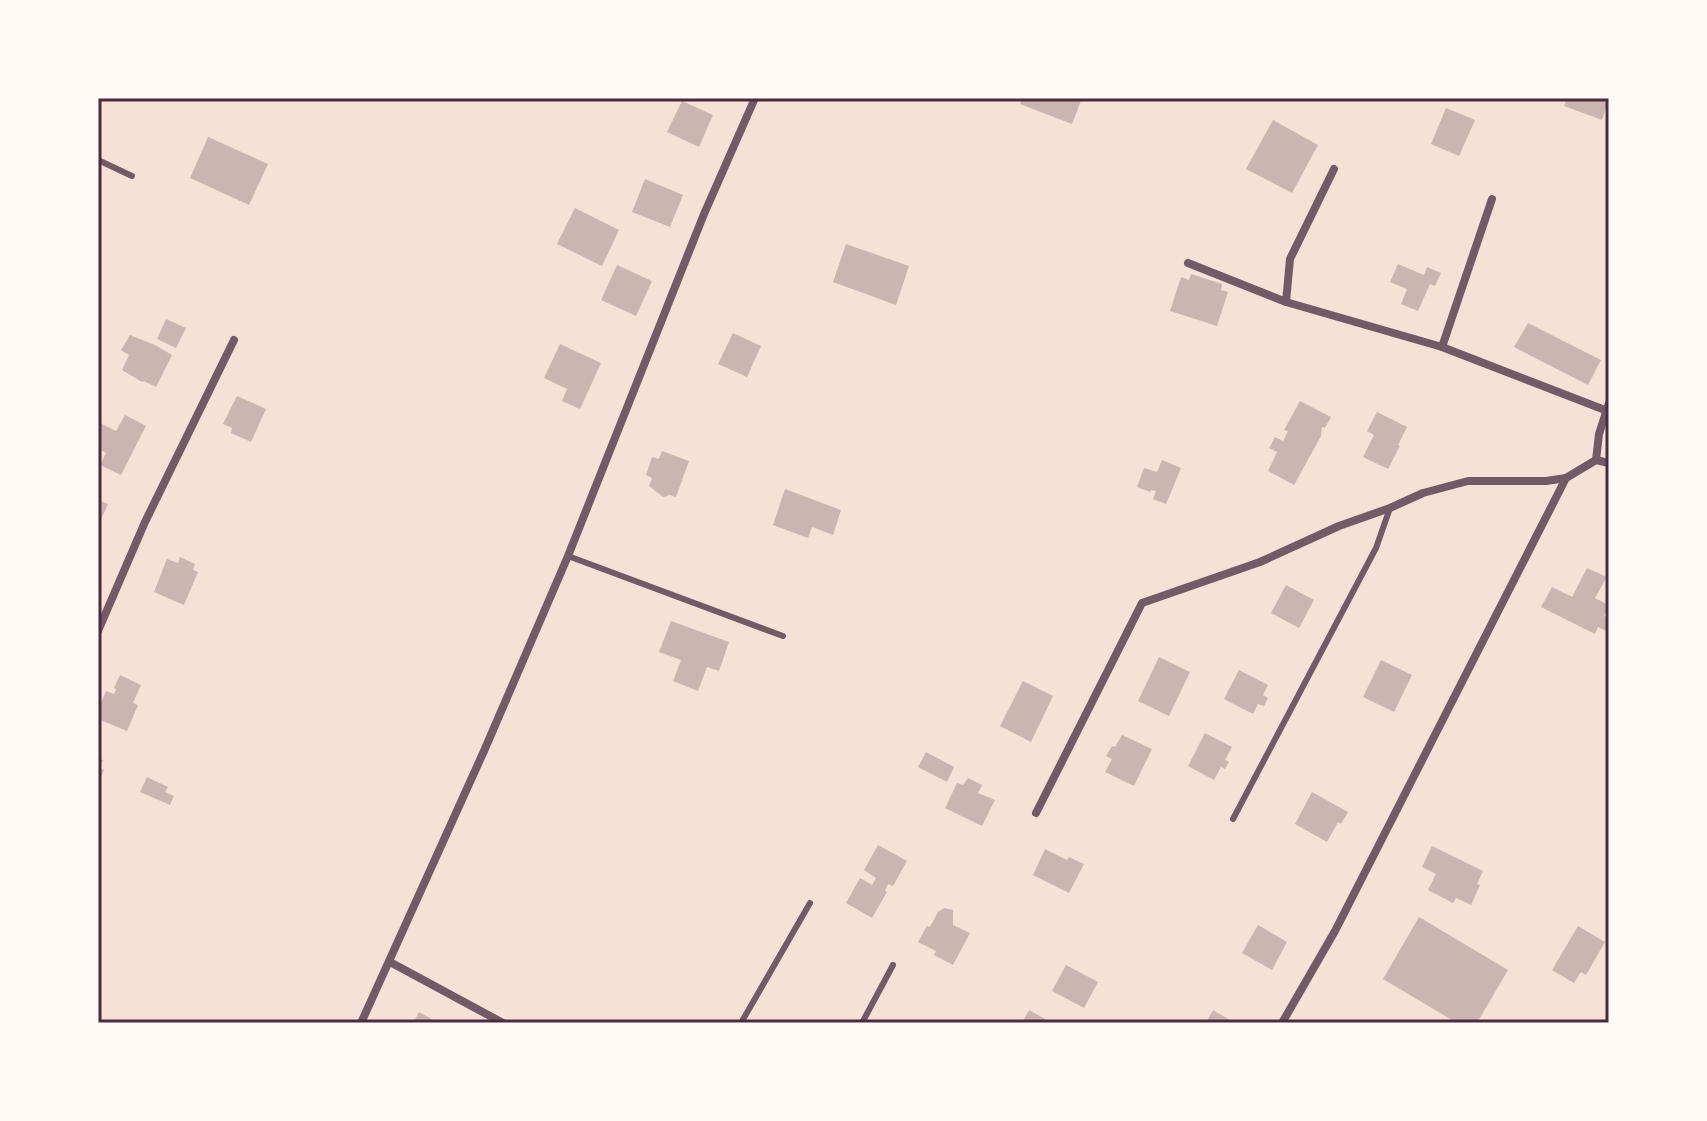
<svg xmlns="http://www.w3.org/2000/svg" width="1707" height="1121" font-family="'Alegreya Sans',sans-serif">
  <rect width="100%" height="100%" fill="#f7e1d7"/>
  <!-- building -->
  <g fill="#ccb4b1">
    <path d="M1023,98h59l-10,26 -52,-20z"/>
    <path d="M1567,98h42v1l-7,21 -38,-14z"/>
    <path d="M682,101l31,14 -14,32 -32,-15z"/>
    <path d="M1446,108l29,12 -16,36 -28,-12z"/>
    <path d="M1273,120l45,25 -26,48 -46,-24z"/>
    <path d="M208,137l60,27 -19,41 -59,-27z"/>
    <path d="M645,179l38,16 -13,32 -38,-15z"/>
    <path d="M575,208l44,22 -17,36 -45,-22z"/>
    <path d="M846,244l63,22 -13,39 -63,-23z"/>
    <path d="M1398,264l26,11 3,-8 14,6 -6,13 -5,-2 -12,27 -17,-7 6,-15 -17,-7z"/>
    <path d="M617,265l35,16 -16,35 -35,-16z"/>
    <path d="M1191,274l31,10 -1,6 7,2 -11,34 -47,-15 11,-34 8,3z"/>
    <path d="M166,319l20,9 -10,20 -19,-9z"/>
    <path d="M1528,323l73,37 -13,25 -74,-38z"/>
    <path d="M733,333l28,13 -14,31 -29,-13z"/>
    <path d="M130,335l25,10 17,10 -16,32 -12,-6 -2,1 -20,-12 7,-15 -8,-5z"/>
    <path d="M560,344l41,19 -21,46 -18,-8 5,-12 -23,-11z"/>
    <path d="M237,396l29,13 -15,33 -20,-9 1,-5 -9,-4z"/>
    <path d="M1300,401l31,16 -6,11 -3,-1 -1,9 -27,49 -26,-14 9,-19 -8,-4 6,-11 8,4 5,-10 -4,-1z"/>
    <path d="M1377,412l30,15 -9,18 2,1 -12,23 -25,-12 11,-22 -7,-4z"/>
    <path d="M125,415l21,11 -25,49 -21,-10 6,-12 -8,-5v-26l18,9z"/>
    <path d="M662,451l27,10 -13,36 -6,-2 -7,2 -14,-11 3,-8 -6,-3 6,-18 7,2z"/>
    <path d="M1162,460l19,8 -15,36 -13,-5 3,-8 -5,-1 -1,2 -13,-5 7,-19 13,4z"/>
    <path d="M785,489l56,21 -8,25 -21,-8 -4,11 -35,-13z"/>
    <path d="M98,500l10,4 -10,22z"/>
    <path d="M180,557l15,7 -2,6 5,2 -14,33 -30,-13 13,-33 11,4z"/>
    <path d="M1587,568l20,9 -12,21 14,7 -5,11 5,2v6l-3,7 -8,-4 -3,7 -54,-27 11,-20 20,10z"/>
    <path d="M1286,585l28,15 -15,28 -28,-15z"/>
    <path d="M671,621l58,21 -10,29 -12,-4 -9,24 -25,-10 8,-21 -22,-8z"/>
    <path d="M1159,657l31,15 -21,44 -31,-15z"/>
    <path d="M1381,660l31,15 -18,37 -31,-15z"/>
    <path d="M1239,670l29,15 -5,10 5,3 -4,8 -6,-2 -5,10 -29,-15z"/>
    <path d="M120,675l21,10 -8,18 5,2 -11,26 -29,-12v-9l8,-19 8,3 2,-5 -2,-1z"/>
    <path d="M1023,681l30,15 -22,46 -31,-16z"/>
    <path d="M1205,733l27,14 -7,13 4,2 -4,7 -4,-2 -7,13 -26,-14z"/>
    <path d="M1122,735l30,14 -18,37 -29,-14 7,-13 -6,-3 6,-10 3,1z"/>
    <path d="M926,752l28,15 -7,15 -29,-15z"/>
    <path d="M98,758l5,2 -4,8 5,2 -6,13z"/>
    <path d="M147,777l21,10 -3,5 9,4 -4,9 -30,-13z"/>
    <path d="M968,778l14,7 -4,8 17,7 -13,26 -37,-18 12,-25 6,2z"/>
    <path d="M1312,792l36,20 -7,12 -3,-2 -11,20 -32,-18z"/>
    <path d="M878,845l29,16 -14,25 -5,-2 -3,7 2,1 -15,26 -26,-15 14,-25 12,7 4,-7 -12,-8z"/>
    <path d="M1432,846l51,25 -6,13 3,1 -9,20 -15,-7 -3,5 -25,-13 8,-16 -14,-7z"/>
    <path d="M1045,849l22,11 2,-3 15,7 -15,29 -36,-18z"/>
    <path d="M944,908l9,2v15l17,8 -17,32 -19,-10 2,-4 -18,-9 9,-16 3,1 8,-15z"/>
    <path d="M1419,917l89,53 -31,53h-20l-74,-44z"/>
    <path d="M1258,925l29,17 -15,28 -30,-17z"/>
    <path d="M1578,926l27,16 -19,33 -5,-3 -7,11 -22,-13z"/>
    <path d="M1066,965l32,17 -14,26 -32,-17z"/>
    <path d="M1029,1010l23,13h-30z"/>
    <path d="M1213,1010l22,13h-29z"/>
    <path d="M419,1012l20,11h-26z"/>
  </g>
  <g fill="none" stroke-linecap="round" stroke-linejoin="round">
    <!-- service -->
    <g stroke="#755966" stroke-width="6">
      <path d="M98,160l34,16"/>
      <path d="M568,556l215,80"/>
      <path d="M1233,819l143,-271 14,-40"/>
      <path d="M741,1023l69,-120"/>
      <path d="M862,1023l31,-58"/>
    </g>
    <!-- minor -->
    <g stroke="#755966" stroke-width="8">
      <path d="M1492,199l-50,148 163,63"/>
      <path d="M1188,263l98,39 156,45"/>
      <path d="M1286,302l4,-43 44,-90"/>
      <path d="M1596,460l3,-26 10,-31"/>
      <path d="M98,631l47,-109 89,-182"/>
      <path d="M1036,813l106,-210 118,-41 79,-36 51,-18 33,-15 45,-12h78l20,-3 30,-18 13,3"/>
      <path d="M390,962l113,61"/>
      <path d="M361,1023l123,-272 84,-195 136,-342 51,-116"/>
      <path d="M1282,1023l53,-92 231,-453"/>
    </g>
  </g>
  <!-- border -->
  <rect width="1707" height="1121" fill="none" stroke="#fffaf5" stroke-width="200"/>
  <rect x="100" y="100" width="1507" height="921" fill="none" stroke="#4a2c40" stroke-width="3"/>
</svg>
